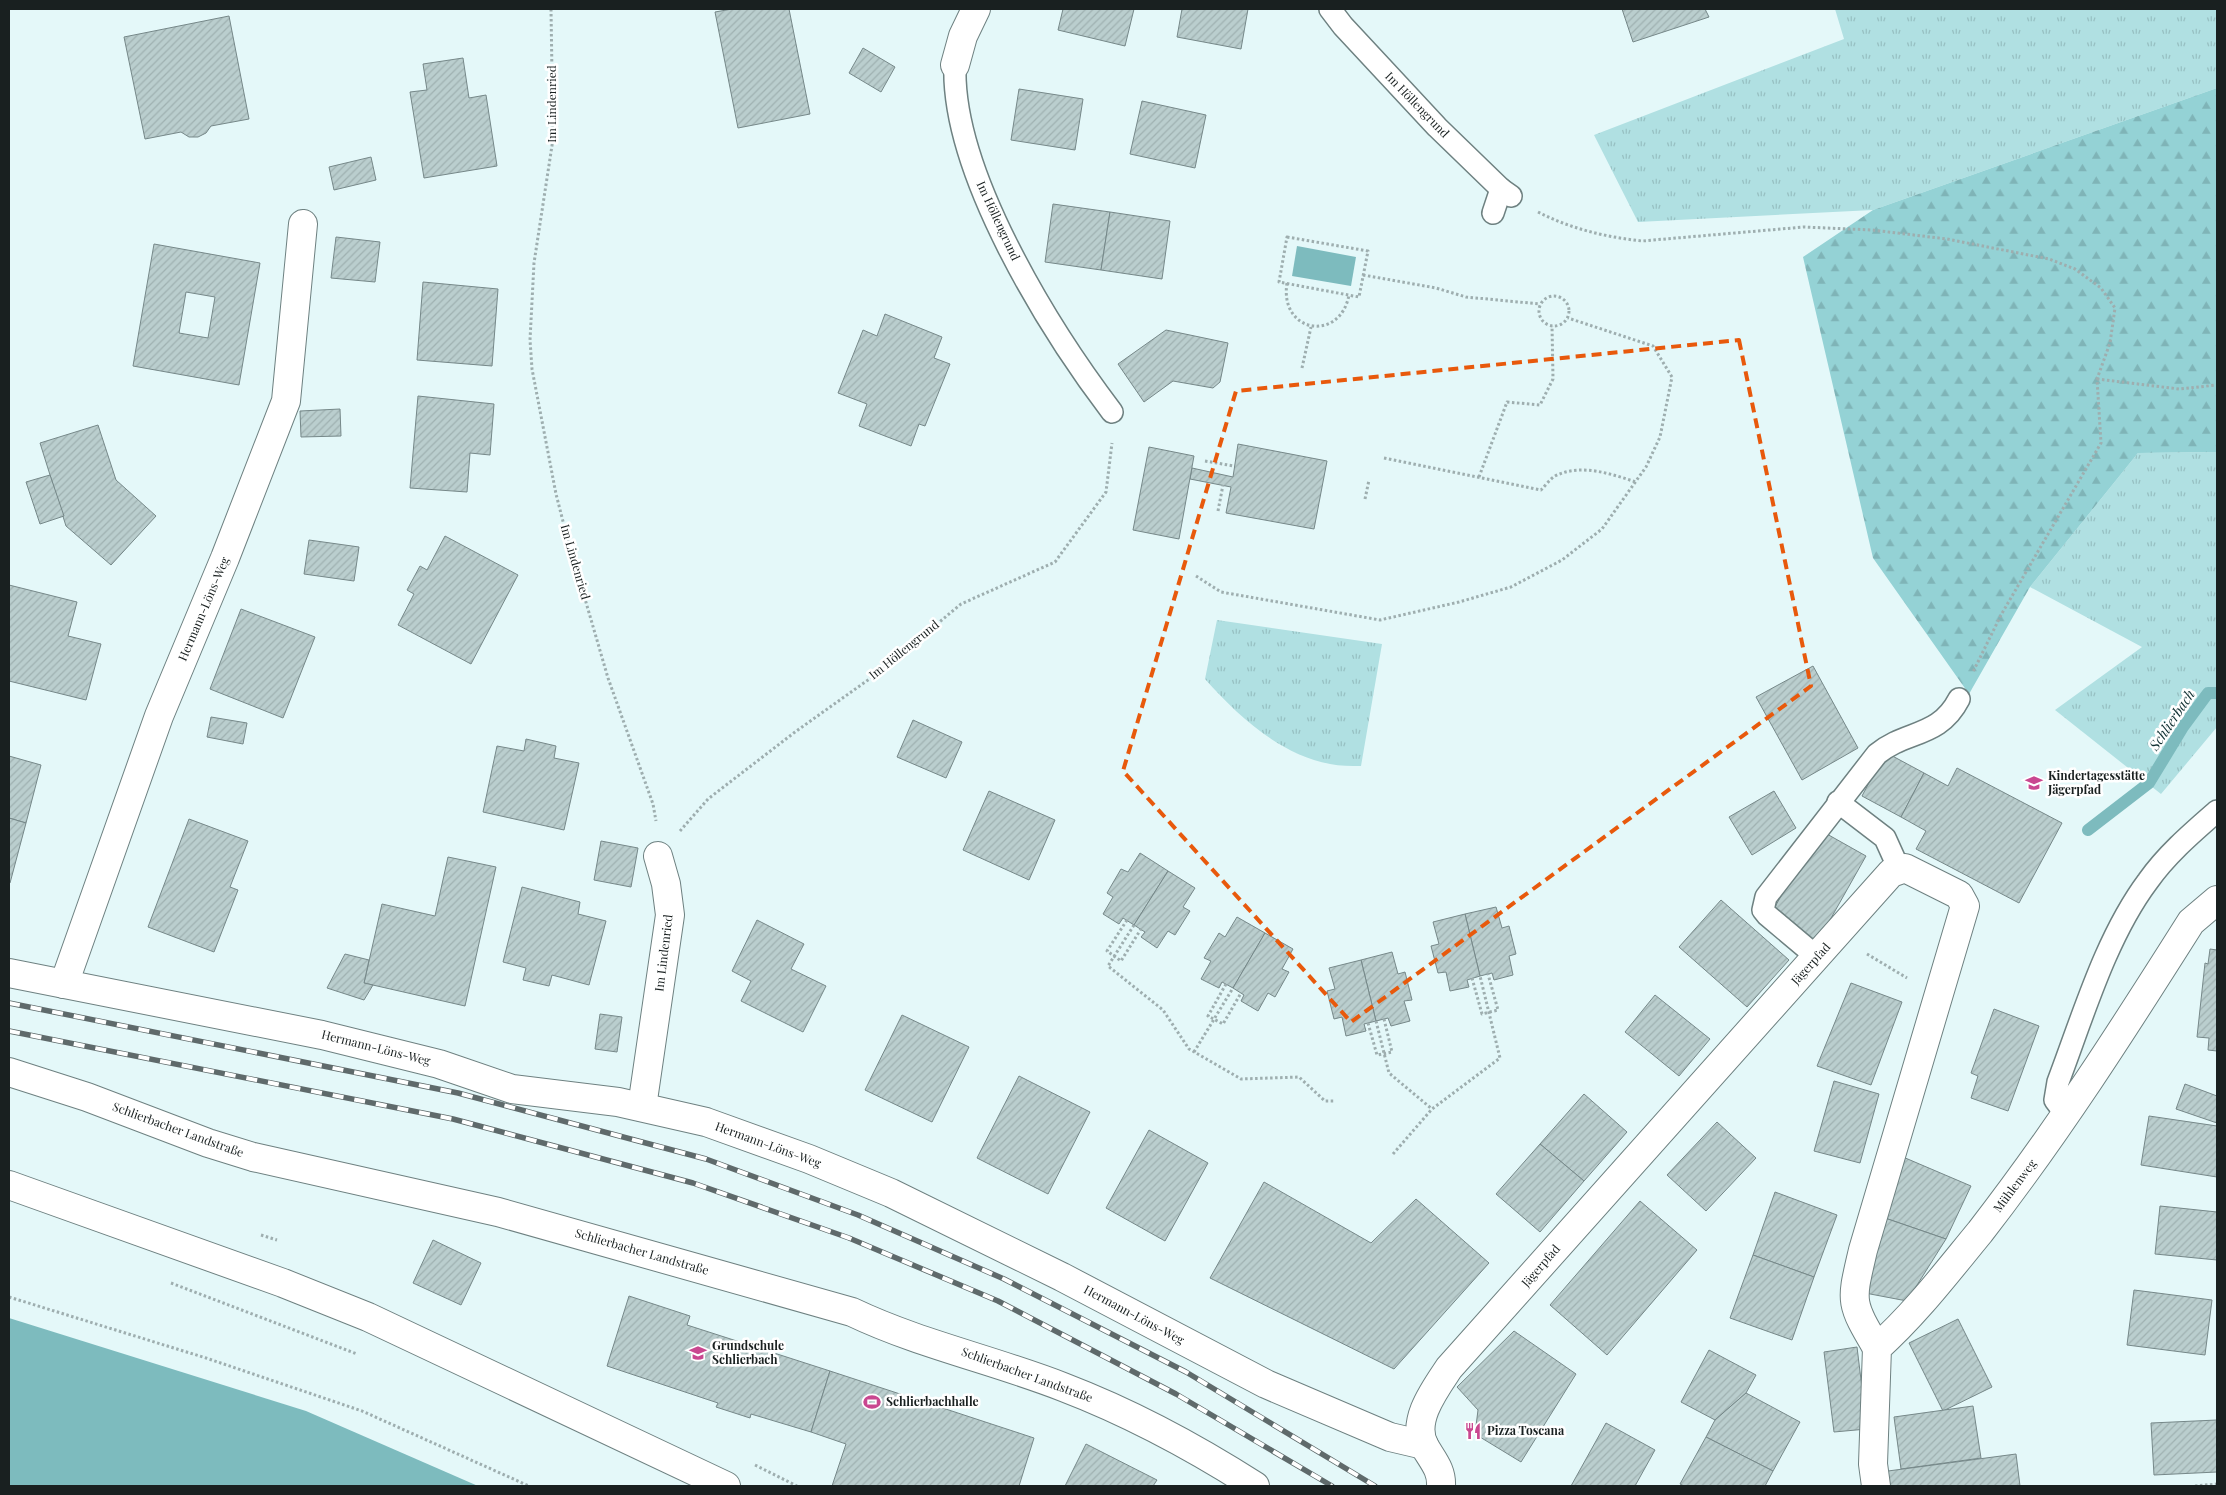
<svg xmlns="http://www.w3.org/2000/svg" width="2226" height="1495" font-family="'Playfair Display',serif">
  <defs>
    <pattern id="grass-tufts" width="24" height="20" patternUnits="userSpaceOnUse" patternTransform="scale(1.25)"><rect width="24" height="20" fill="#b0e0e2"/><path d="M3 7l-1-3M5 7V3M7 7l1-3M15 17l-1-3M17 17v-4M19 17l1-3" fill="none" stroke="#97c0c2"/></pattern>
    <pattern id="forest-firs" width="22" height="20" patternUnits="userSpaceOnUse" patternTransform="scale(1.25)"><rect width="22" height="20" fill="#94d2d5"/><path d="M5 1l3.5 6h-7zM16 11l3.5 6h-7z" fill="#7fb4b7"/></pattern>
    <pattern id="building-hatch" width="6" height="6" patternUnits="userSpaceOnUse" patternTransform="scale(1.25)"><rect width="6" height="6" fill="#bacece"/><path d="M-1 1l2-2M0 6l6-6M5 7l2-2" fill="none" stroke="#9fb1b1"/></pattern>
  </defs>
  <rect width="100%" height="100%" fill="#e4f8f9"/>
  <!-- grass -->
  <g fill="url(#grass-tufts)">
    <path d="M1835,9h382v79l-344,122 -235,12 -44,-87 250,-96z"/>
    <path d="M2217,452v275l-56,67 -106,-84 87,-63 -112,-60 108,-134z"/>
    <path d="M1217,620l165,24 -21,122c-10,0 -21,0 -31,-2 -51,-10 -92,-48 -125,-85z"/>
  </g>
  <!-- forest -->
  <path fill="url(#forest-firs)" d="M2217,88v364l-79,1 -108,134 -61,107 -96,-136 -70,-301 70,-47z"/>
  <!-- water -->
  <g fill="#7dbbbe">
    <path d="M1297,246l59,11 -5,29 -59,-10z"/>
    <path d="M9,1318l297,93 172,75h-469z"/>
  </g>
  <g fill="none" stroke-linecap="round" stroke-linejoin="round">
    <!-- stream -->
    <path stroke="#7dbbbe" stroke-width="12" d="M2088,830l61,-47 34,-56 25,-34h9"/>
  </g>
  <!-- building -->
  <g fill="url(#building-hatch)" stroke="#768889" fill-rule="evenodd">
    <path d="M732,9h57l21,105 -72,14 -23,-116z"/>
    <path d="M1063,9h71l-9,37 -67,-16z"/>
    <path d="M1182,9h66l-7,40 -64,-12z"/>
    <path d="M1622,9h83l4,8 -76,25z"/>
    <path d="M229,16l20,103 -38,7 -5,7 -8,4h-9l-8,-5 -36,7 -21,-102z"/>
    <path d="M863,48l32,19 -14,25 -32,-19z"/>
    <path d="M463,58l6,40 17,-3 11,71 -73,12 -14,-86 17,-2 -4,-26z"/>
    <path d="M1019,89l64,10 -8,51 -64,-10z"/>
    <path d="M1142,101l64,14 -11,53 -65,-14z"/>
    <path d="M371,157l5,23 -42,10 -5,-23z"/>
    <path d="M1053,204l57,8 -9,58 -56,-8z"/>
    <path d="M1110,212l60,9 -8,58 -61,-9z"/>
    <path d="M336,237l44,5 -5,40 -44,-4z"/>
    <path d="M154,244l106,19 -21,122 -106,-19zM186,292l29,5 -7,41 -29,-5z"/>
    <path d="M423,282l75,7 -6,77 -75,-6z"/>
    <path d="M885,314l57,23 -8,21 16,6 -25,62 -6,-2 -8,22 -52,-20 8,-22 -29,-11 25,-63 14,6z"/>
    <path d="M1166,330l62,13 -8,39 -7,6 -40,-7 -29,21 -26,-38z"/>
    <path d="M418,396l76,8 -4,51 -20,-2 -3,39 -57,-4z"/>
    <path d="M340,409l1,27 -40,1 -1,-26z"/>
    <path d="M98,425l18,55 40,36 -45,49 -45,-39 -26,-83z"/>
    <path d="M1238,444l89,17 -13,68 -88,-16 5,-26 -41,-8 2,-11 41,9z"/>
    <path d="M1149,447l45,9 -15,83 -46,-9z"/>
    <path d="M50,475l14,41 -24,8 -14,-42z"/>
    <path d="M445,536l73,39 -47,89 -73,-39 16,-31 -7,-4 13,-24 7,4z"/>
    <path d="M309,540l50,7 -5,34 -50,-7z"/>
    <path d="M9,585l68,17 -9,34 33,8 -15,56 -77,-19z"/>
    <path d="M241,609l74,28 -32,81 -73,-29z"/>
    <path d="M1813,666l45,82 -56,32 -46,-83z"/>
    <path d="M211,717l36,6 -4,21 -36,-7z"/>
    <path d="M913,720l49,22 -16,36 -49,-21z"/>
    <path d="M526,739l30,7 -2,12 25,5 -15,67 -81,-18 14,-66 27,5z"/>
    <path d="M1885,752l39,21 -23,44 -39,-21z"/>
    <path d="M9,756l32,9 -15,58 -17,-5z"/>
    <path d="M1957,768l105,55 -43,80 -103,-54 10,-18 -25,-14 23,-44 24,13z"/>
    <path d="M989,791l66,29 -26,60 -66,-30z"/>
    <path d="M1774,791l22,37 -44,27 -23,-38z"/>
    <path d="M9,818l17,5 -16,60h-1z"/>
    <path d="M189,819l59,22 -18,46 8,3 -24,62 -66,-25z"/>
    <path d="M1818,829l48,27 -49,87 -47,-27z"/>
    <path d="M601,841l37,7 -7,39 -37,-7z"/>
    <path d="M1140,853l28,18 -34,54 -11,-7 -4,6 -16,-10 10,-17 -6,-4 14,-24 7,3z"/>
    <path d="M448,857l48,10 -31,139 -101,-23 18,-79 53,12z"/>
    <path d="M1168,871l27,17 -12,19 7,4 -15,24 -7,-4 -11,17 -16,-11 4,-5 -11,-7z"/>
    <path d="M522,887l58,15 -2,12 28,7 -17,64 -37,-10 -3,11 -26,-6 3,-12 -23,-6z"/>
    <path d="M1721,900l68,60 -42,47 -68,-60z"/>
    <path d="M1496,907l6,21 7,-2 7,28 -7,2 4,19 -19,5 -2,-7 -12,3 -15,-62z"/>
    <path d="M1465,914l15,62 -13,4 2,7 -19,4 -4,-19 -8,1 -7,-27 8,-2 -6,-22z"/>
    <path d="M1237,917l28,16 -32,55 -11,-6 -3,6 -18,-9 10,-18 -7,-3 15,-25 6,4z"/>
    <path d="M757,920l47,24 -13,25 35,17 -23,46 -62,-31 10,-20 -19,-10z"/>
    <path d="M1265,933l28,16 -11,20 7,3 -14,25 -7,-4 -10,18 -17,-10 3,-6 -11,-7z"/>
    <path d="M2210,949l7,1v101l-9,-1 1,-12 -12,-1 8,-74 3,1z"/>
    <path d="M1392,952l6,22 7,-2 7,28 -8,1 6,20 -19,5 -3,-8 -12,3 -15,-61z"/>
    <path d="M345,954l24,6 -5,23 9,2 -9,15 -37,-12z"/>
    <path d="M1361,960l15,61 -12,3 2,7 -20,5 -4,-19 -8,2 -7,-28 8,-2 -6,-21z"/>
    <path d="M1851,983l51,19 -31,83 -54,-19z"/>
    <path d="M1655,995l55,44 -31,37 -54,-44z"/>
    <path d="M1994,1009l45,17 -31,85 -37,-13 7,-22 -7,-3z"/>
    <path d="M600,1014l22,3 -5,35 -22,-3z"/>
    <path d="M902,1015l67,32 -37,75 -67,-32z"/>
    <path d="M1019,1076l71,36 -42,82 -71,-36z"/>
    <path d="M1834,1081l45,13 -19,69 -46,-12z"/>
    <path d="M2185,1084l32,12v27l-41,-14z"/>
    <path d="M1584,1094l43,38 -43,49 -44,-37z"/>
    <path d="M2149,1116l68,10v51l-76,-12z"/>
    <path d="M1717,1122l39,36 -50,53 -39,-36z"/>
    <path d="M1149,1130l59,33 -43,78 -59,-33z"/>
    <path d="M1540,1144l44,37 -44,51 -44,-38z"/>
    <path d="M1903,1157l68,29 -25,53 -64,-22z"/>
    <path d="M1264,1182l107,61 45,-44 73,64 -95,106 -184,-91z"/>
    <path d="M1775,1192l62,23 -23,62 -61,-22z"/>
    <path d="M1640,1201l57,49 -90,105 -57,-50z"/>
    <path d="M2160,1206l57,6v48l-62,-6z"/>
    <path d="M1882,1217l64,22 -39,62 -42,-8z"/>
    <path d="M433,1240l48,23 -20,42 -48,-22z"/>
    <path d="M1753,1255l61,22 -22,63 -62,-22z"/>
    <path d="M2134,1290l78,10 -7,55 -78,-10z"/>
    <path d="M629,1296l61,20 -3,9 143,46 -19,61 -60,-18 -1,4 -34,-11 2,-4 -111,-37z"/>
    <path d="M1958,1319l34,68 -49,24 -34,-68z"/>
    <path d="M1514,1331l62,43 -55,88 -46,-28 3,-24 -21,-23z"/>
    <path d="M1857,1347l10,82 -33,3 -10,-80z"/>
    <path d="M1709,1350l47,25 -10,18 -31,27 -34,-18z"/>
    <path d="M830,1371l204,67 -15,48h-187l14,-42 -35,-12z"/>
    <path d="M1746,1393l54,29 -27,49 -67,-34 9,-17z"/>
    <path d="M1973,1406l8,52 -80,11 -7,-52z"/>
    <path d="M2217,1420v52l-63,3 -3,-52z"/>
    <path d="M1606,1423l49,27 -20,36h-64z"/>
    <path d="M1706,1437l67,34 -8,15h-81l-4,-2z"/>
    <path d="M1086,1444l71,36 -4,6h-88z"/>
    <path d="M2016,1454l4,32h-130l-2,-15z"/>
  </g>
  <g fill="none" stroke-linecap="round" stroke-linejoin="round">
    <!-- service casing -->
    <g stroke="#6e8181" stroke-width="24">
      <g id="service">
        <path d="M1330,9l13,17 94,101 64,62 10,7"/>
        <path d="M955,65c-4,107 94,264 157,347"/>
        <path d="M1493,213l8,-24"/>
        <path d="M1838,802l47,36 14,31"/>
        <path d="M1817,957l-50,-42 -4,-5 3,-13 111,-143c29,-24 62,-16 82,-55"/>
        <path d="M2067,1116l-12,-16 3,-18c25,-66 48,-145 90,-201 19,-27 45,-49 69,-70"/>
      </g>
    </g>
    <!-- minor casing -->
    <g stroke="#6e8181" stroke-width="30">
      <g id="minor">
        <path d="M955,65l8,-29 13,-27"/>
        <path d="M9,973l313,62 117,29 73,25 106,13 88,20 103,37 82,34 171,84 204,107 124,53 34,8"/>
        <path d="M64,984l95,-268 66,-158 61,-157 17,-177"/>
        <path d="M9,1072l78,25 121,46 45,14 245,55 354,100c67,32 142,48 211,75 68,26 131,60 192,99"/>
        <path d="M642,1107l28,-192 -4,-31 -8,-28"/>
        <path d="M1441,1486c1,-16 -8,-25 -16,-39 -15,-25 10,-58 24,-79l442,-495 14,-5 54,27 6,11 -102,344c-12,52 -14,51 14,98"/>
        <path d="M1876,1486l-3,-22 4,-116c39,-35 70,-76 103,-116 77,-99 144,-204 211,-310l26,-22"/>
      </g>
    </g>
    <!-- primary casing -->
    <g stroke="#6e8181" stroke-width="30">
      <path id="primary" d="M9,1185l274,98 85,34 358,169"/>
    </g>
    <!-- path -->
    <g stroke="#9eaeaf" stroke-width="3" stroke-dasharray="2.5 2.5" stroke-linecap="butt">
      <path d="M551,9l2,130 -19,124 -4,77 2,29 24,125 11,43 41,141 45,126 3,17"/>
      <path d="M1538,212c33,17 68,25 104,29l162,-14 68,3 75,9 102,20 26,10 26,19 14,20 -5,35 -13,36 4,64 -100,172 -28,57"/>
      <path d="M1287,237l81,14 -9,46 -80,-15z"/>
      <path d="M1363,275l73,13 30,9 74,7"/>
      <path d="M1287,283c-8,50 53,60 62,12"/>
      <circle cx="1554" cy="311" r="15"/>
      <path d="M1302,368l9,-41"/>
      <path d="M2097,379l82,10 38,-4"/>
      <path d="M1384,458l157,32c4,-4 9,-11 14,-14 26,-13 56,-2 81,6"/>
      <path d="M1205,461l29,5"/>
      <path d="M1479,477l28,-75 33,3 13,-26 -1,-53"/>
      <path d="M1365,499l4,-19"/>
      <path d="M1218,511l5,-26"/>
      <path d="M1196,576l25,16 159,28 79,-18 52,-15 51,-27 40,-31 44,-62 14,-30 12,-60 -19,-31 -85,-28"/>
      <path d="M680,831l28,-32 87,-67 87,-62 79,-66 94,-42 51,-70 6,-49"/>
      <path d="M1127,920l-20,31 14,10 20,-32"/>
      <path d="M1134,925l-26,41 55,44 26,39 52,30 58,-2 26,24h9"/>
      <path d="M1867,954l40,24"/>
      <path d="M1472,978l10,36 16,-4 -10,-36"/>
      <path d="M1226,984l-18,32 15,8 18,-31"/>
      <path d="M1376,1021l13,52 43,36"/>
      <path d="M1368,1023l9,32 15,-3 -8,-33"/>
      <path d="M1194,1052l39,-64"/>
      <path d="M1393,1154l39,-45 68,-51 -20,-82"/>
      <path d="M261,1235l16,5"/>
      <path d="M171,1283l186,71"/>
      <path d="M9,1297l197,61 156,53 167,75"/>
      <path d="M755,1465l42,21"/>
      <path d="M2195,1486l22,-2"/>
    </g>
    <!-- service -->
    <use href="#service" stroke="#fff" stroke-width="21"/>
    <!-- minor -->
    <use href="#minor" stroke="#fff" stroke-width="28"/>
    <!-- primary -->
    <use href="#primary" stroke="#fff" stroke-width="28"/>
    <!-- rail casing -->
    <g stroke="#5f6a6b" stroke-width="5.5">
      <g id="rail">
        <path d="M9,1003l449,90 248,66 152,56 146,64 182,93 189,114"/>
        <path d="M9,1031l444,88 240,64 156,55 149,63 178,93 156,92"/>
      </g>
    </g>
    <!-- rail -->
    <use href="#rail" stroke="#fff" stroke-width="4" stroke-dasharray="11" stroke-linecap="butt"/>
  </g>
  <!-- marked area -->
  <path fill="none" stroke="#e8590c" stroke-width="4" stroke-dasharray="10 6" stroke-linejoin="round" d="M1739,340l72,346 -460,336 -228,-251 113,-380z"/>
  <!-- icons -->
  <defs>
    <g id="school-bare" transform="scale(1.35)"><path d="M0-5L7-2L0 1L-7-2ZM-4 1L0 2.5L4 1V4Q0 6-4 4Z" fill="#c94790" stroke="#fff" stroke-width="2.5" paint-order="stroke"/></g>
    <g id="stadium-bare" transform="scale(1.35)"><path d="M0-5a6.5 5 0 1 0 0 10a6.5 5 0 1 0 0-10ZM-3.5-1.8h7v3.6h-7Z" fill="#c94790" stroke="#fff" stroke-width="2.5" paint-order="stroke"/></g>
    <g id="restaurant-bare" transform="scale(1.35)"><path d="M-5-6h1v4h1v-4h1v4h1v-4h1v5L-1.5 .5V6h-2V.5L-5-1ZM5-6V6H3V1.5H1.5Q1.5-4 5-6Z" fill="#c94790" stroke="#fff" stroke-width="2.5" paint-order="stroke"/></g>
  </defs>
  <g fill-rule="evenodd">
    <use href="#school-bare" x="2034" y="783"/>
    <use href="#school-bare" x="698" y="1353"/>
    <use href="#stadium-bare" x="872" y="1402"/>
    <use href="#restaurant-bare" x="1473" y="1431"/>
  </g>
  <g text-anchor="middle" stroke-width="5" stroke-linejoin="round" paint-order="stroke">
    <!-- street labels -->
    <g font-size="12" fill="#192020" stroke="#fff">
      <text transform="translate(552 104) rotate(-90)" y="4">Im Lindenried</text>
      <text transform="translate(1417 105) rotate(46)" y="4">Im Höllengrund</text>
      <text transform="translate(998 221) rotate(65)" y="4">Im Höllengrund</text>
      <text transform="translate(575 562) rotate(74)" y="4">Im Lindenried</text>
      <text transform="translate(204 609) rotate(-67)" y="4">Hermann-Löns-Weg</text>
      <text transform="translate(904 650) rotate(-39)" y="4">Im Höllengrund</text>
      <text transform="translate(664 953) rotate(-83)" y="4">Im Lindenried</text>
      <text transform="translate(1811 964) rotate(-48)" y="4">Jägerpfad</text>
      <text transform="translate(376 1048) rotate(14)" y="4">Hermann-Löns-Weg</text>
      <text transform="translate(178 1130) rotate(20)" y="4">Schlierbacher Landstraße</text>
      <text transform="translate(768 1145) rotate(20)" y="4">Hermann-Löns-Weg</text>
      <text transform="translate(2015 1186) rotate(-53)" y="4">Mühlenweg</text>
      <text transform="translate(642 1252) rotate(16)" y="4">Schlierbacher Landstraße</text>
      <text transform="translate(1541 1266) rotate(-49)" y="4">Jägerpfad</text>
      <text transform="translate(1134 1315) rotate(28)" y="4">Hermann-Löns-Weg</text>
      <text transform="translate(1027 1375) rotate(20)" y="4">Schlierbacher Landstraße</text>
    </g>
    <!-- poi labels -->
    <g font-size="12" font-weight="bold" fill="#192020" stroke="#fff" text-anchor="start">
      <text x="2048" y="780">Kindertagesstätte<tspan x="2048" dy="14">Jägerpfad</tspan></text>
      <text x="712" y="1350">Grundschule<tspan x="712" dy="14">Schlierbach</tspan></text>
      <text x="886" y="1406">Schlierbachhalle</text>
      <text x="1487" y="1435">Pizza Toscana</text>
    </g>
    <!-- water labels -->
    <g font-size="14" font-style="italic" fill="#0f2f31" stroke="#fff">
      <text transform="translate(2172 720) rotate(-56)" y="5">Schlierbach</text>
    </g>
  </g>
  <!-- border -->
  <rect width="2226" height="1495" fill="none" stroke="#192020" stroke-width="20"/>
</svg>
